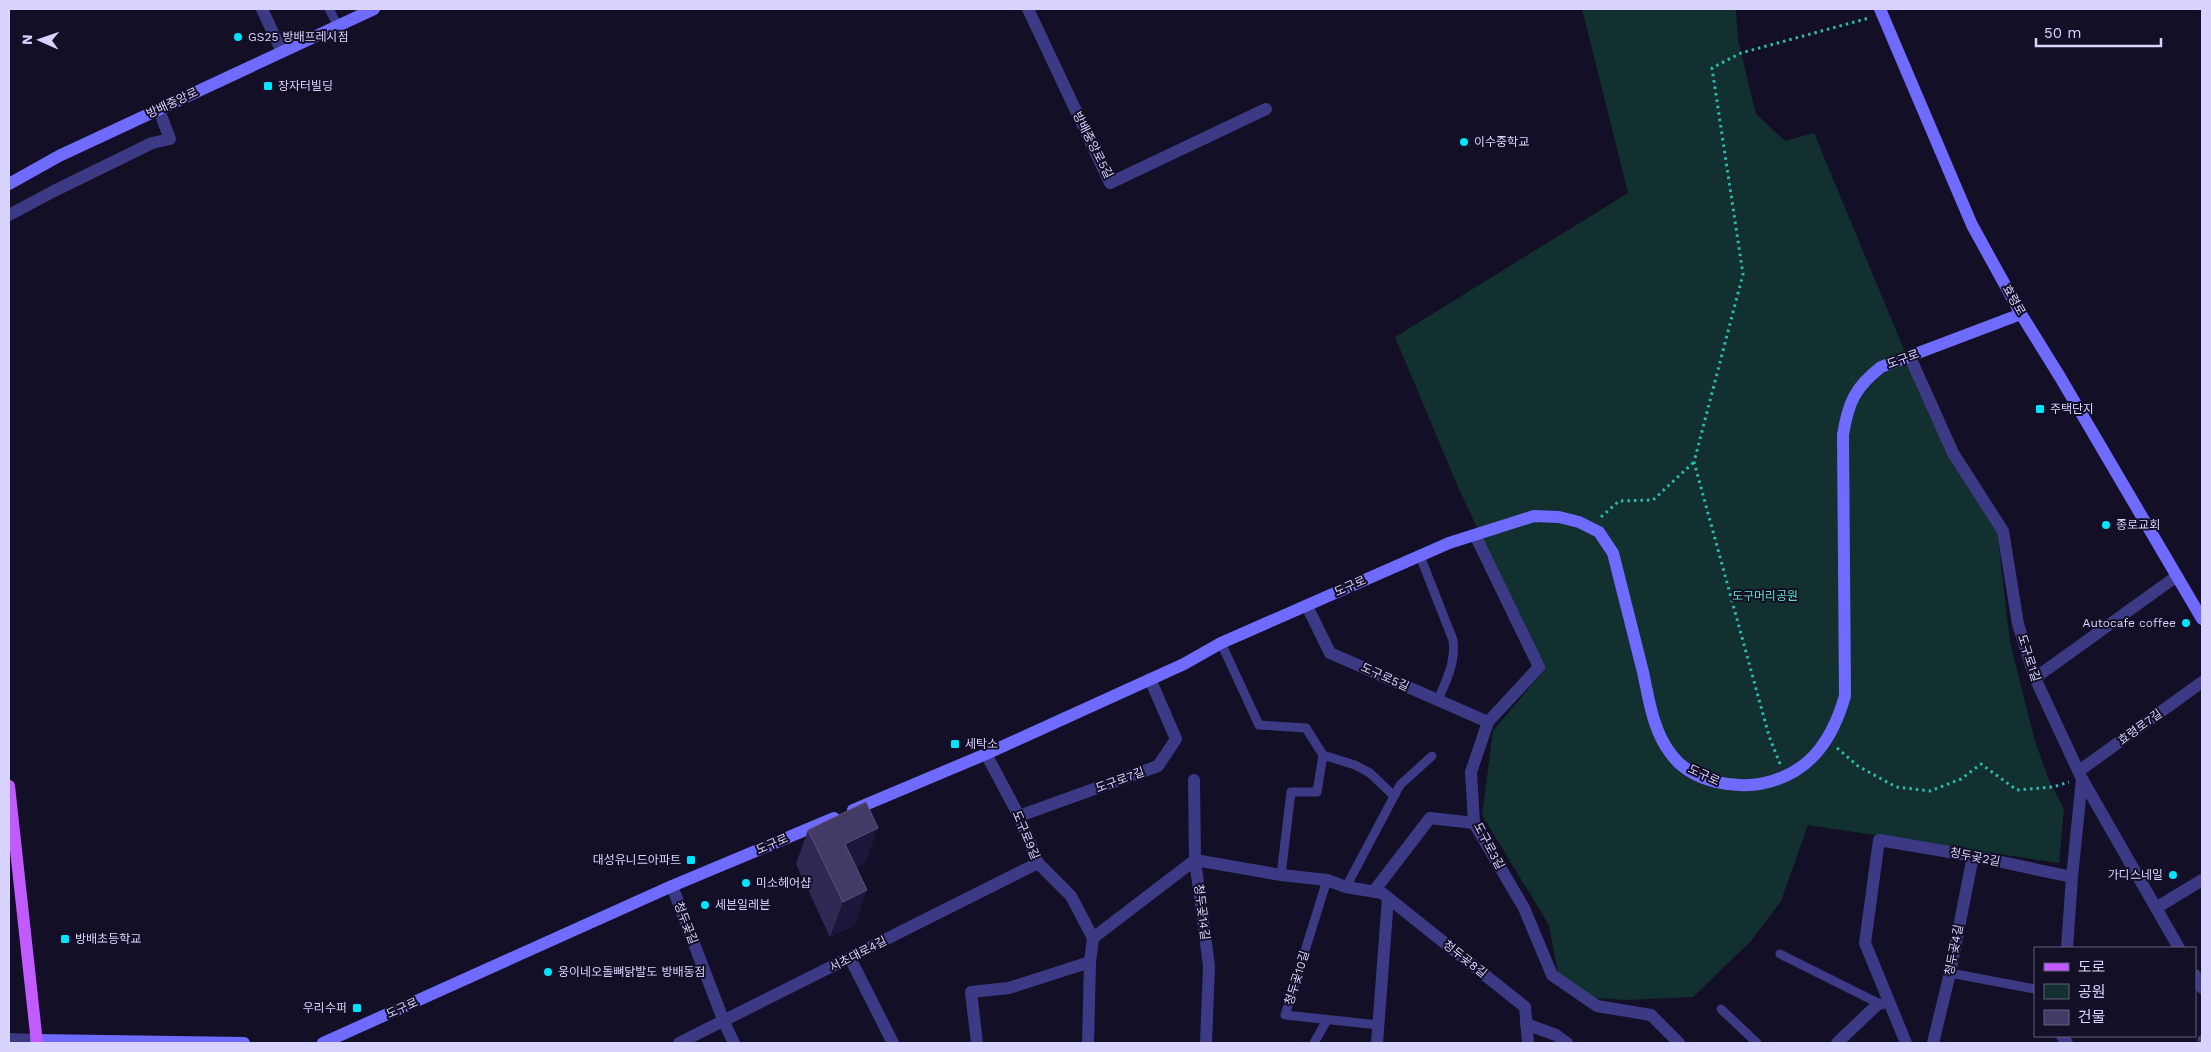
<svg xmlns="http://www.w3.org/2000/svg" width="2211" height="1052" font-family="'Work Sans','Noto Sans KR',sans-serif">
  <rect width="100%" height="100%" fill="#130f26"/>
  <!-- green -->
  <path fill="#12302f" d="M1582,9h154l2,31 18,74 29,27 29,-8 128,308 54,80 14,121 25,99 14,39 15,29 -5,54 -251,-38 -27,76 -30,40 -58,56 -66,3 -32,-2 -37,-24 -9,-49 -67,-110 11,-84 51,-61 -86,-183 -63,-150 233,-144z"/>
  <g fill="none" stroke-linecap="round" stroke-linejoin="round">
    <!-- path -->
    <g stroke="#2fb8b0" stroke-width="3" stroke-dasharray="2.5 4" stroke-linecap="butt">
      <path d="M1601,517l18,-16 34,-1 41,-38"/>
      <path d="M1837,748l21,18 38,21 34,4 31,-12 20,-15 36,26 36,-3 16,-5"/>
      <path d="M1780,764l-11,-28 -75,-274 49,-188 -31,-206 29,-15 128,-35"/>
    </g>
    <!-- lane -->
    <g stroke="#3d3a85" stroke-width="9">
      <path d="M329,9l9,17"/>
      <path d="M1420,556l33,84c3,22 -7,41 -15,60"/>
      <path d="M1221,643l38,82 47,3 17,27 -6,37h-26l-10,83"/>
      <path d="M1323,755l32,10 15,8 24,23"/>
      <path d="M1327,880l-42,135 94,10"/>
      <path d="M1346,887l54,-102 32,-29"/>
      <path d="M1780,954l102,51"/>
      <path d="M1950,973l85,16"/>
      <path d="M1721,1009l36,34"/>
      <path d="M1314,1043l13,-23"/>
    </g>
    <!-- street -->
    <g stroke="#3d3a85" stroke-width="12">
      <path d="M262,9l20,43"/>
      <path d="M1028,9l82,174 156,-74"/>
      <path d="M9,215l45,-24 98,-48 18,-4 -11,-29"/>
      <path d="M1910,357l43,96 50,78 15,93 17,54 47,101 97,169"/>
      <path d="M1475,535l64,132 -51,55 -17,50 3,51 50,85 28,67 45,31 54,9 28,28"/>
      <path d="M1307,606l23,47 158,69"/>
      <path d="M2035,678l142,-102"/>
      <path d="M986,754l33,62 19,47 33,33 22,42 -3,24 -2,81"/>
      <path d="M2079,771l123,-89"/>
      <path d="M1194,780l1,80 14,106 -3,77"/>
      <path d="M1019,816l139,-50 18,-27 -26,-60"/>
      <path d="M672,886l52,136 10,21"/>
      <path d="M1374,891l56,-73 44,5"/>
      <path d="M2156,908l46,-28"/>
      <path d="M1093,938l102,-78 86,15 46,5 19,7 36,6 143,114 3,36"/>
      <path d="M2067,948l5,-71 10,-98"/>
      <path d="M850,958l43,85"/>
      <path d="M2195,975l7,13"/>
      <path d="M1526,1024l30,11 11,8"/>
      <path d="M2062,1036l5,7"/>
      <path d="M9,1039l27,1"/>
      <path d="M679,1043l359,-180"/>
      <path d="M977,1043l-6,-51 38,-4 81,-26"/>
      <path d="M1377,1043l11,-145"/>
      <path d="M1837,1043l41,-39"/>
      <path d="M1906,1043l-41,-100 14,-103 94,16 99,21"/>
      <path d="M1933,1043l17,-70 23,-117"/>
    </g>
    <!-- secondary -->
    <g stroke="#6f6bff" stroke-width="12">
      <path d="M1880,9l92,216 49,89 39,63 142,242"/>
      <path d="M9,184l50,-28 315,-147"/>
      <path d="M853,810l133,-56 198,-90 37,-21 228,-100 85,-27 25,1 20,5 20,10 14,21c10,40 20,79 30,119 6,28 10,59 28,82 21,29 68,37 101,27 41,-12 61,-44 73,-85l-2,-261c5,-32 12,-48 38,-68l140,-53"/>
      <path d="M36,1040l208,3"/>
      <path d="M323,1043l349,-157 162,-68"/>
    </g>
    <!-- primary -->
    <path stroke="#c25bff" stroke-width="12" d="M9,786l28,257"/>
  </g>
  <!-- wall -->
  <g fill="#312854">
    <path d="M808,830l58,32 -10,5 -1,58 -25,12 -34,-73z"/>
    <path d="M2198,1038l4,5h-6z"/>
  </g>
  <!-- shaded-wall -->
  <g fill="#1d163a">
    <path d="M878,828l-12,34 -33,16 12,-34z"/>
    <path d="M867,890l-12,35 -25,12 13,-35z"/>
  </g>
  <!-- building -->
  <g fill="#433a66" stroke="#5a527e">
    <path d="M866,802l12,26 -33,16 22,46 -24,12 -35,-72z"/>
    <path d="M2202,1035v8l-4,-5z"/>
  </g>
  <!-- markers -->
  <g fill="#00e5ff" stroke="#130f26" stroke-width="2">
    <circle cx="238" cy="37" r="5"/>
    <rect x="263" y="81" width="10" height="10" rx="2.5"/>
    <circle cx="1464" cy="142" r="5"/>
    <rect x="2035" y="404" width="10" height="10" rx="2.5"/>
    <circle cx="2106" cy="525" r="5"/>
    <circle cx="2186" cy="623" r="5"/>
    <rect x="950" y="739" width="10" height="10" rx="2.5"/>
    <rect x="686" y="855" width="10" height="10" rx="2.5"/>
    <circle cx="2173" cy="875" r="5"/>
    <circle cx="746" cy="883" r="5"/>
    <circle cx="705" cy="905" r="5"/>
    <rect x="60" y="934" width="10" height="10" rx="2.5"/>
    <circle cx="548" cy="972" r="5"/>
    <rect x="352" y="1003" width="10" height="10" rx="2.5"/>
  </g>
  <g text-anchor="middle" stroke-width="4" stroke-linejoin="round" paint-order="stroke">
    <!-- poi labels -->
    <g font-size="12" fill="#d9d4ff" stroke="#130f26" text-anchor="start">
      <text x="248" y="41">GS25 방배프레시점</text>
      <text x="278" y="90">장자터빌딩</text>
      <text x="1474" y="146">이수중학교</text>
      <text x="2050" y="413">주택단지</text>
      <text x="2116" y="529">종로교회</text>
      <text x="2176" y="627" text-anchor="end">Autocafe coffee</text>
      <text x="965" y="748">세탁소</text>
      <text x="681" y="864" text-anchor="end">대성유니드아파트</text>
      <text x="2163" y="879" text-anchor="end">가디스네일</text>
      <text x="756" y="887">미소헤어샵</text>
      <text x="715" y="909">세븐일레븐</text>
      <text x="75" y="943">방배초등학교</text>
      <text x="558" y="976">웅이네오돌뼈닭발도 방배동점</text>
      <text x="347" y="1012" text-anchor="end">우리수퍼</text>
    </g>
    <!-- street labels -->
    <g font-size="12" fill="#d9d4ff" stroke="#130f26">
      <text transform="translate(172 103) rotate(-25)" y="4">방배중앙로</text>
      <text transform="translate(1093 145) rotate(63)" y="4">방배중앙로5길</text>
      <text transform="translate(2014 300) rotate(60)" y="4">효령로</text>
      <text transform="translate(1903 359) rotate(-20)" y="4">도구로</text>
      <text transform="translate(1350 586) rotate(-24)" y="4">도구로</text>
      <text transform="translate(2029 658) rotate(72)" y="4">도구로1길</text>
      <text transform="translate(1385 677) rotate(24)" y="4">도구로5길</text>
      <text transform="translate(2140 727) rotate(-36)" y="4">효령로7길</text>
      <text transform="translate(1704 775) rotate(25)" y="4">도구로</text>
      <text transform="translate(1120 780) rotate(-20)" y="4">도구로7길</text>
      <text transform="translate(1026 835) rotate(67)" y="4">도구로9길</text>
      <text transform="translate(772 844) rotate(-23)" y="4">도구로</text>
      <text transform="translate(1489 846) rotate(62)" y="4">도구로3길</text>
      <text transform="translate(1975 857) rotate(11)" y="4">청두곶2길</text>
      <text transform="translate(1202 912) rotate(83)" y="4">청두곶14길</text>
      <text transform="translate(686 923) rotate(69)" y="4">청두곶길</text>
      <text transform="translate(1954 950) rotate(-79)" y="4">청두곶4길</text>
      <text transform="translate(858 954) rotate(-27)" y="4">서초대로4길</text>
      <text transform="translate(1465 959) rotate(38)" y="4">청두곶8길</text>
      <text transform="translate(1297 978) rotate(-73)" y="4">청두곶10길</text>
      <text transform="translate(402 1008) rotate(-24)" y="4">도구로</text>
    </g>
    <!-- park labels -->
    <g font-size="12" fill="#5fe0c0" stroke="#130f26">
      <text x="1765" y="600">도구머리공원</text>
    </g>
  </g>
  <!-- border -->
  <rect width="2211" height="1052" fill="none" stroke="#d9d4ff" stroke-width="20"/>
  <!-- legend -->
  <rect x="2034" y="947" width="162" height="90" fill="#130f26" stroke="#625e7d"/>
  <rect x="2044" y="963" width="25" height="8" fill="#c25bff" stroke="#625e7d"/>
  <text x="2078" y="972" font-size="15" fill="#d9d4ff">도로</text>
  <rect x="2044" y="984" width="25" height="15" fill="#12302f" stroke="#625e7d"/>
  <text x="2078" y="997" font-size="15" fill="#d9d4ff">공원</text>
  <rect x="2044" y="1010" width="25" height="15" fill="#433a66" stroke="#625e7d"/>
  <text x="2078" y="1022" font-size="15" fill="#d9d4ff">건물</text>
  <!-- north arrow -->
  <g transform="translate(40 40) rotate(272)" stroke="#130f26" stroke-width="4" paint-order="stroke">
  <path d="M0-4L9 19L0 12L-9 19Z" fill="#d9d4ff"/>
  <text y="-8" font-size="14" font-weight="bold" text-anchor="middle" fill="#d9d4ff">N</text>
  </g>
  <!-- scale -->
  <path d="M2036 38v8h125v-8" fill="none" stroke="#d9d4ff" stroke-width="2.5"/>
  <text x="2044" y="38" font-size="15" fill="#d9d4ff" stroke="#130f26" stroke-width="4" paint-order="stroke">50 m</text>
</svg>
